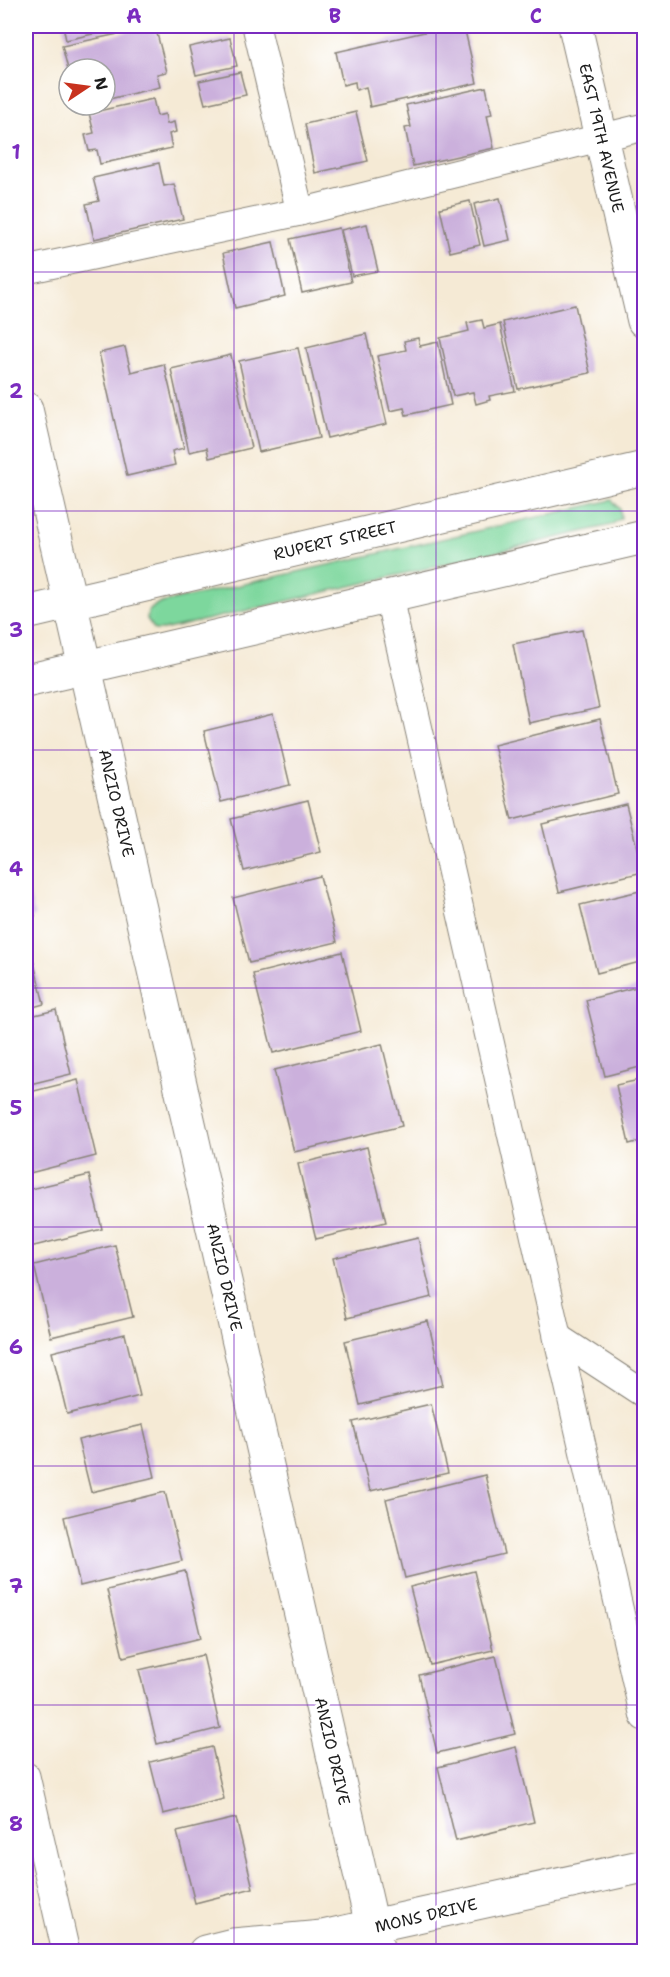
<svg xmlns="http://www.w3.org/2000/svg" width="670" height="1977" font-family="'Shantell Sans',sans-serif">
  <rect width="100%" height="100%" fill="#fff"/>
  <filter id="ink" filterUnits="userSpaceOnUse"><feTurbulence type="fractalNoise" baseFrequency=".0167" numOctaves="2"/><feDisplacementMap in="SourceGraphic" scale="12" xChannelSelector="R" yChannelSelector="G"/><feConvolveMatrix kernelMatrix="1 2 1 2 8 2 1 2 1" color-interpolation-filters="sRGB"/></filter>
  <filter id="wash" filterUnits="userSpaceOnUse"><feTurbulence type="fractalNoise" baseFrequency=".008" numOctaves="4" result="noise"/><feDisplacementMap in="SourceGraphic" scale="24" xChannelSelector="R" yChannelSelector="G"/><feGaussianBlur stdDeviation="1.35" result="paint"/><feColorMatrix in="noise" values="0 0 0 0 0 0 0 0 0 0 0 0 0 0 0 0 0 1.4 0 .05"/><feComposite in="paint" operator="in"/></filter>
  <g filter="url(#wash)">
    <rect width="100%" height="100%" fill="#f5ead5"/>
    <!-- green -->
    <path fill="#7dd79d" stroke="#4c7a5c" stroke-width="1.5" d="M612,500l8,9 1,9 -10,7 -448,105h-8l-8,-11 1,-7 9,-8z"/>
    <g id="blocks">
      <!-- building -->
      <g fill="#cbb0dc">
        <path d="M63,26h65l-62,14z"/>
        <path d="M155,26l12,46 -10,2 3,13 -55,13v-31h-37l-6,-23z"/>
        <path d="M451,26h13l13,57 -107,24 -4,-20 -10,3 -1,-8 -12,3 -7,-33z"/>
        <path d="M230,38l7,28 -41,9 -7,-28z"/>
        <path d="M240,72l6,23 -41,9 -6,-23z"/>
        <path d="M486,87l6,27 -5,1 7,33 -81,18 -8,-38 6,-1 -5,-22z"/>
        <path d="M153,99l4,17 8,-2 2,10 7,-2 2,10 -7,2 3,14 -72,16 -3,-14 -8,1 -4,-16 9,-2 -5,-20z"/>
        <path d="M356,112l12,49 -53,12 -10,-49z"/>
        <path d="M159,163l5,23 10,-2 9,35 -89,20 -8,-35 13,-3 -6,-23z"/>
        <path d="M500,198l10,42 -26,6 -10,-42z"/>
        <path d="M470,201l10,44 -30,7 -10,-44z"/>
        <path d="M367,224l11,47 -26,5 -11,-46z"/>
        <path d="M339,228l12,54 -49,11 -12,-54z"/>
        <path d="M273,242l12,54 -50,12 -12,-55z"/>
        <path d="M575,305l15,68 -72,16 -15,-67z"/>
        <path d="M482,320l2,8 16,-4 15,67 -26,5 1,4 -14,4 -3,-12 -20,4 -13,-58 29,-7 -2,-8z"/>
        <path d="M366,334l21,90 -60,14 -21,-90z"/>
        <path d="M418,338l2,8 18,-4 13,63 -45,10 -2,-7 -14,3 -13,-55 29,-6 -2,-9z"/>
        <path d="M125,347l6,25 33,-8 20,84 -12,3 3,14 -48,11 -28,-123z"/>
        <path d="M298,348l21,90 -60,14 -20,-91z"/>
        <path d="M231,355l20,93 -42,10 -2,-10 -18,4 -18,-83z"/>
        <path d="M582,630l17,78 -70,15 -16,-79z"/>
        <path d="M273,714l17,71 -69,17 -17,-71z"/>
        <path d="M600,719l18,75 -106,26 -18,-75z"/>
        <path d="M308,800l13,52 -77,19 -13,-52z"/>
        <path d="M626,804l17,68 -84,20 -17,-68z"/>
        <path d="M320,876l17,66 -88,21 -16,-65z"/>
        <path d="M26,881l9,35 -9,3z"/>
        <path d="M644,890v71l-47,12 -17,-68z"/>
        <path d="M26,931l18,73 -18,5z"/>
        <path d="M342,952l19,79 -88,22 -20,-79z"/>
        <path d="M644,985v81l-39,10 -19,-76z"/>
        <path d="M56,1010l15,64 -45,11v-68z"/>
        <path d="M382,1044l20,82 -108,26 -20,-82z"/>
        <path d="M644,1079v61l-15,4 -13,-59z"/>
        <path d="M78,1080l18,76 -70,18v-81z"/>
        <path d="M367,1147l19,75 -70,17 -18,-75z"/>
        <path d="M89,1175l13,54 -76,19v-58z"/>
        <path d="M418,1238l14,59 -85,21 -14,-60z"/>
        <path d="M115,1245l18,72 -82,20 -17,-72z"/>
        <path d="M428,1321l15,64 -83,20 -15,-64z"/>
        <path d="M125,1334l15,62 -73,18 -15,-62z"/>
        <path d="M431,1404l17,69 -78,18 -17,-69z"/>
        <path d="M143,1425l12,52 -64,15 -13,-52z"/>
        <path d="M485,1475l19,79 -99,24 -19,-79z"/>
        <path d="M165,1492l17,69 -102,25 -16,-69z"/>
        <path d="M185,1571l16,67 -78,19 -16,-67z"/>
        <path d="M474,1571l19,79 -63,15 -20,-78z"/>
        <path d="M644,1608v17l-4,-16z"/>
        <path d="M203,1655l17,73 -63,16 -18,-74z"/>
        <path d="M496,1656l19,78 -78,19 -18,-78z"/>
        <path d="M212,1747l12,52 -61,15 -13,-52z"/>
        <path d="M516,1747l18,75 -78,19 -18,-74z"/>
        <path d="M236,1818l17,70 -58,15 -18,-71z"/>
      </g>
    </g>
  </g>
  <g filter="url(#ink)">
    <use href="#blocks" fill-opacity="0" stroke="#888378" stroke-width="1.5"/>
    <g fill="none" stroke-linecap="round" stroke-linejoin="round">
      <!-- lane casing -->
      <g stroke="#888378" stroke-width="29">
        <g id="lane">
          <path d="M256,26l44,186"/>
          <path d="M26,270l274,-58 344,-85"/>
          <path d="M389,598l255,1119"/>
          <path d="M557,1337l87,57"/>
          <path d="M26,1776l40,176"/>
        </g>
      </g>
      <!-- street casing -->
      <g stroke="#888378" stroke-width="35">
        <g id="street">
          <path d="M575,26l69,295"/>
          <path d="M26,409l352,1543"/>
          <path d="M205,1952l28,-7 89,-8 322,-71"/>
        </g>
      </g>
      <!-- secondary casing -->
      <g stroke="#888378" stroke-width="35">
        <g id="secondary">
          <path d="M26,613l618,-145"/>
          <path d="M26,681l618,-144"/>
        </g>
      </g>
      <!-- lane -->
      <use href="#lane" stroke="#fff" stroke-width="27"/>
      <!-- street -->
      <use href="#street" stroke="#fff" stroke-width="33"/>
      <!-- secondary -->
      <use href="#secondary" stroke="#fff" stroke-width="33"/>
    </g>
  </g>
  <!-- grid -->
  <path fill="none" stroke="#7b2cbf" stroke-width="1.5" stroke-opacity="0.55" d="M234,26v1926M436,26v1926M26,272h618M26,511h618M26,750h618M26,988h618M26,1227h618M26,1466h618M26,1705h618"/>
  <g text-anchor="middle" stroke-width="6" stroke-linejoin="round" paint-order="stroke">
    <!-- street labels -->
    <g font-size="16" fill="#1c1c1c" stroke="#fff">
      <text transform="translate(602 138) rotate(77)" y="6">EAST 19TH AVENUE</text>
      <text transform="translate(335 540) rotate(-13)" y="6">RUPERT STREET</text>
      <text transform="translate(117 803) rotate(77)" y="6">ANZIO DRIVE</text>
      <text transform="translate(225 1277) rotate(77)" y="6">ANZIO DRIVE</text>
      <text transform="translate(333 1751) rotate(77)" y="6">ANZIO DRIVE</text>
      <text transform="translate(426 1915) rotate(-13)" y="6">MONS DRIVE</text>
    </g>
  </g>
  <!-- margin -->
  <rect width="670" height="1977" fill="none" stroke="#fff" stroke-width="66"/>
  <!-- north arrow -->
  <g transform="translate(87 87) rotate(77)"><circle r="28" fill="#ffffff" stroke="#a4a4a4" stroke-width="1.5"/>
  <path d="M0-4.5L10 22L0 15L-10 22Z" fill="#c8321e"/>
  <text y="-9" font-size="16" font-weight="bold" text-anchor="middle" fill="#1c1c1c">N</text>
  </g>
  <rect x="33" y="33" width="604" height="1911" fill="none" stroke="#7b2cbf" stroke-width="2"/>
  <g font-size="20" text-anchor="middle" font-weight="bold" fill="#7b2cbf">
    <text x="134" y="23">A</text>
    <text x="335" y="23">B</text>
    <text x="536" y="23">C</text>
    <text x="16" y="159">1</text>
    <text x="16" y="398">2</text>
    <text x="16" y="637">3</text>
    <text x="16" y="876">4</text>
    <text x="16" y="1115">5</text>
    <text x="16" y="1354">6</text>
    <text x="16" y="1593">7</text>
    <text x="16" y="1831">8</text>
  </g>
</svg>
